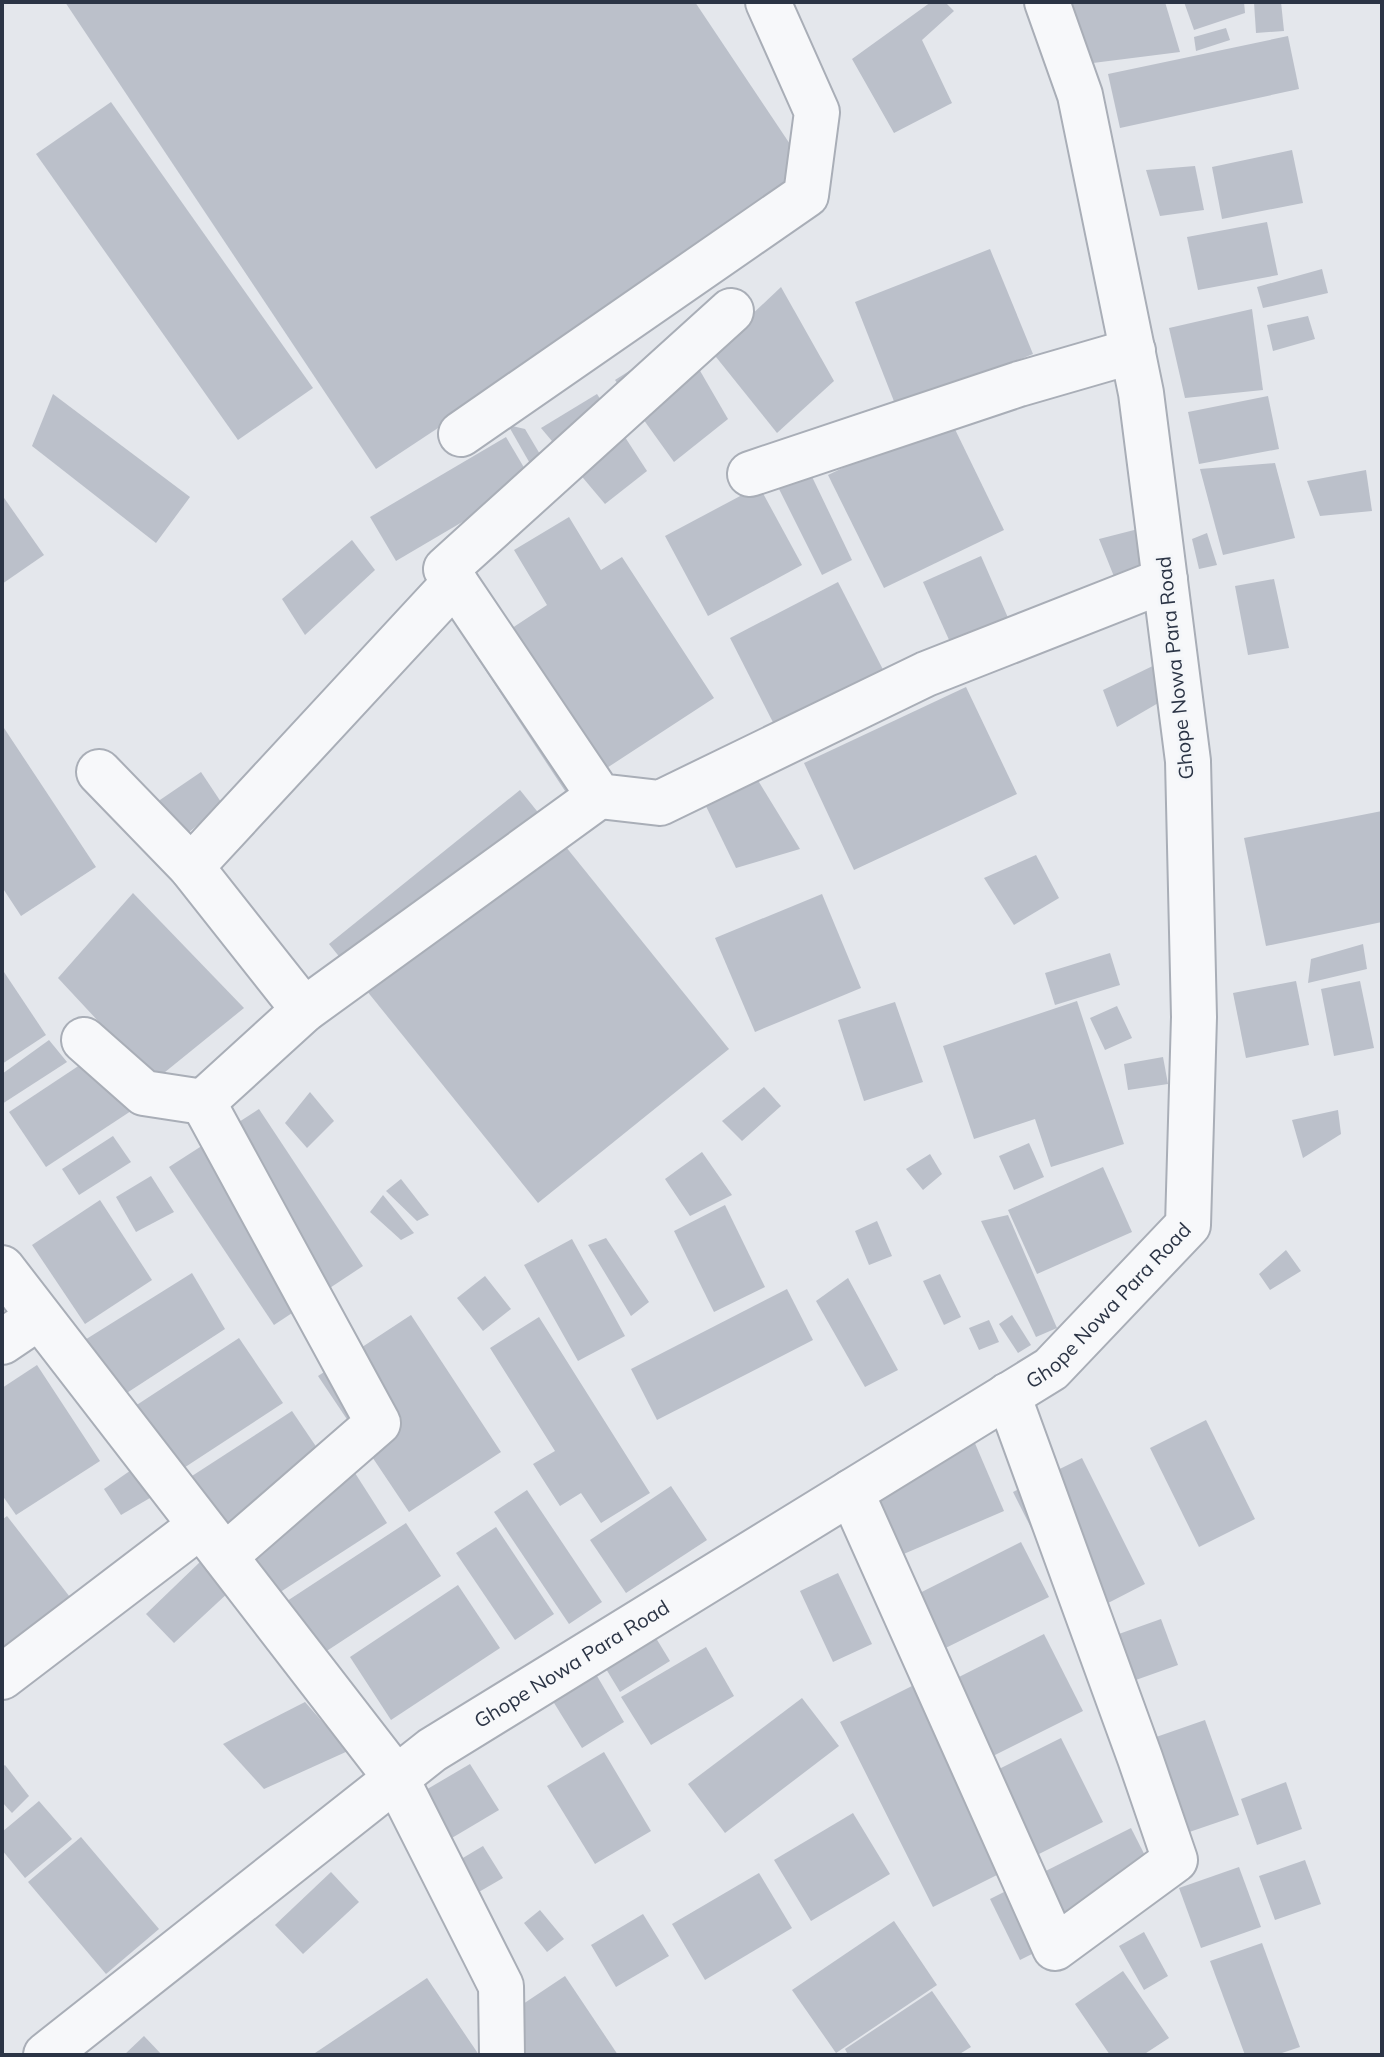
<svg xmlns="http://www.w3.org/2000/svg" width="1384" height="2057" font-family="Mulish,sans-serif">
  <rect width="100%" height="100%" fill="#e4e7ec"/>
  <!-- building -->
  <g fill="#bbc0ca">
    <path d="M65,2h630l119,178 -438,289z"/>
    <path d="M931,2h14l9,9 -32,29 30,63 -58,30 -42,-74z"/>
    <path d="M1063,2h102l15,50 -95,12z"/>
    <path d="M1184,2h60l1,11 -51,17z"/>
    <path d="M1254,2h27l3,29 -28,2z"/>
    <path d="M1226,28l4,12 -34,11 -2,-14z"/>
    <path d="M1288,36l11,53 -179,39 -12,-54z"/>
    <path d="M111,102l202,286 -75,52 -202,-286z"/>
    <path d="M1292,150l11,53 -81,16 -10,-52z"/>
    <path d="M1195,166l9,44 -44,6 -14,-46z"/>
    <path d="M1267,222l11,53 -80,15 -11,-53z"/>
    <path d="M990,249l43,105 -136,55 -42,-107z"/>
    <path d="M1322,269l6,24 -65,15 -6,-21z"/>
    <path d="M781,287l53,94 -57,52 -65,-81z"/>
    <path d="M1252,309l11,81 -78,8 -16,-70z"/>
    <path d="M1308,316l7,23 -42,12 -6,-26z"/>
    <path d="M681,338l47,81 -54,43 -59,-82z"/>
    <path d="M53,394l137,103 -34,46 -124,-97z"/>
    <path d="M597,394l50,77 -42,33 -64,-76z"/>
    <path d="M1268,396l11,53 -80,15 -11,-52z"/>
    <path d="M949,417l55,113 -120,58 -56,-113z"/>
    <path d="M508,425l17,4 19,32 -8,13z"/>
    <path d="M506,437l26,44 -136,80 -26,-44z"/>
    <path d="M803,458l49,102 -30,15 -51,-102z"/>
    <path d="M1275,463l20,75 -72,17 -23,-86z"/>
    <path d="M1366,470l6,41 -52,5 -13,-35z"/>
    <path d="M759,486l43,79 -94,51 -43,-80z"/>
    <path d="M2,495l42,60 -42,29z"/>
    <path d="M569,517l32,53 21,-13 92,141 -147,96 -93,-141 73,-48 -33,-55z"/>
    <path d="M1142,528l9,40 -34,16 -18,-45z"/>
    <path d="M1207,533l10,32 -18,4 -7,-30z"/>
    <path d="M352,540l23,30 -70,65 -23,-36z"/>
    <path d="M981,556l35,80 -57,26 -36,-80z"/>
    <path d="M1274,579l15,69 -41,7 -13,-69z"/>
    <path d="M838,582l55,107 -109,55 -54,-106z"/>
    <path d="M1161,662l11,33 -55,32 -14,-37z"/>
    <path d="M966,687l51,107 -163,76 -50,-107z"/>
    <path d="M2,725l94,142 -75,49 -19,-29z"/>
    <path d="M751,769l49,80 -64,19 -35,-72z"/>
    <path d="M201,772l22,33 -39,31 -27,-34z"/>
    <path d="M520,790l209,259 -191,154 -209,-259z"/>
    <path d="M1382,811v111l-116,24 -22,-108z"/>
    <path d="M1036,855l23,43 -45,27 -30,-47z"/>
    <path d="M133,893l111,115 -90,73 -96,-103z"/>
    <path d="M822,894l39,94 -106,44 -40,-94z"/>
    <path d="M1363,944l4,25 -59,14 3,-24z"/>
    <path d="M1110,953l10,32 -65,20 -10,-32z"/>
    <path d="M2,969l44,66 -44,29z"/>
    <path d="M1296,981l13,64 -63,13 -13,-65z"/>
    <path d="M1360,981l14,67 -40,8 -13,-67z"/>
    <path d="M1077,1001l47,143 -73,23 -16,-48 -61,20 -31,-93z"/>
    <path d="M895,1002l28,80 -59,19 -26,-81z"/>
    <path d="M1117,1006l15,32 -27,12 -15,-32z"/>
    <path d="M49,1040l18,22 -65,42v-30z"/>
    <path d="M95,1055l36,56 -85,56 -37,-55z"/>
    <path d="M1163,1057l5,27 -40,6 -4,-26z"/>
    <path d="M764,1087l17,19 -39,35 -20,-20z"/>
    <path d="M310,1092l24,29 -27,27 -22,-25z"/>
    <path d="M259,1109l104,157 -89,59 -105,-158z"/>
    <path d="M1338,1110l3,24 -38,24 -11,-38z"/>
    <path d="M113,1136l18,26 -52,33 -17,-26z"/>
    <path d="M1029,1143l15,34 -30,13 -15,-34z"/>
    <path d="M702,1152l30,43 -42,21 -25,-37z"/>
    <path d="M930,1154l12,20 -19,16 -17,-21z"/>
    <path d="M1103,1167l29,65 -95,42 -29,-64z"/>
    <path d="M151,1176l23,36 -38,20 -20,-35z"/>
    <path d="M401,1179l28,36 -12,6 -31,-30z"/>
    <path d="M383,1195l31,38 -13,7 -31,-28z"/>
    <path d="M100,1200l52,80 -67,44 -53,-79z"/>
    <path d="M725,1205l40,82 -51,25 -40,-81z"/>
    <path d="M1008,1215l49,113 -21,9 -55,-116z"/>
    <path d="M877,1221l15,35 -23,9 -14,-34z"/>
    <path d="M606,1238l43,64 -18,14 -43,-71z"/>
    <path d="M572,1239l53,97 -47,25 -54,-96z"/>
    <path d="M1286,1250l15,21 -31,19 -11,-16z"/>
    <path d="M192,1273l33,56 -109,71 -36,-57z"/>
    <path d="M940,1274l21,43 -17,8 -21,-44z"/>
    <path d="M485,1276l26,33 -28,22 -26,-33z"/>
    <path d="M848,1278l50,92 -33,17 -49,-86z"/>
    <path d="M787,1289l26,51 -156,80 -26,-51z"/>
    <path d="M411,1315l90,137 -92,60 -91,-136z"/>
    <path d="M1012,1315l19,30 -13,8 -19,-29z"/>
    <path d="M539,1317l111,176 -49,30 -20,-30 -21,13 -27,-42 22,-13 -65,-103z"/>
    <path d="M989,1320l10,22 -20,8 -10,-22z"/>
    <path d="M239,1338l44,65 -113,74 -44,-65z"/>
    <path d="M37,1365l63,96 -84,54 -14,-20v-107z"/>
    <path d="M292,1411l42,62 -118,77 -41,-63z"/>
    <path d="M1206,1420l49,99 -56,28 -49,-99z"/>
    <path d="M974,1441l30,70 -105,45 -31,-65z"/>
    <path d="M1082,1458l63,126 -68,35 -64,-127z"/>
    <path d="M134,1468l21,27 -34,20 -17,-26z"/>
    <path d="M355,1473l32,50 -119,77 -32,-49z"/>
    <path d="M671,1486l36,54 -81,53 -36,-53z"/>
    <path d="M527,1490l75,112 -33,22 -75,-112z"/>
    <path d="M7,1516l66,85 -71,55v-136z"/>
    <path d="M406,1523l35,53 -125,82 -35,-53z"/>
    <path d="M496,1527l58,87 -39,26 -59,-87z"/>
    <path d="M1021,1542l28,55 -142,70 -27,-54z"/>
    <path d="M201,1561l29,30 -56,52 -28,-29z"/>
    <path d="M838,1573l34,71 -39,18 -33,-71z"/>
    <path d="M458,1585l42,63 -109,72 -41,-63z"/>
    <path d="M1161,1619l17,46 -45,16 -17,-46z"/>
    <path d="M648,1625l22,36 -50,31 -23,-38z"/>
    <path d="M1044,1634l39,77 -104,52 -38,-77z"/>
    <path d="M706,1647l28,49 -83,49 -30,-48z"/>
    <path d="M590,1664l34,58 -42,26 -36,-58z"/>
    <path d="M912,1686l51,101 98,-49 42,84 -170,85 -93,-185z"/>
    <path d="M802,1698l37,48 -114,87 -37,-49z"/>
    <path d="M305,1702l43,49 -84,38 -41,-45z"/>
    <path d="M1205,1720l34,95 -70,24 -33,-95z"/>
    <path d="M604,1752l47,79 -56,33 -48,-78z"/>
    <path d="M470,1764l29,46 -64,38 -28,-47z"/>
    <path d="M5,1765l24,31 -17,17 -10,-11v-35z"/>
    <path d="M1286,1782l16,47 -45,16 -16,-46z"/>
    <path d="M39,1801l33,38 -47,39 -23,-28v-18z"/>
    <path d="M853,1813l37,61 -79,47 -37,-61z"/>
    <path d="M1131,1828l31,61 -142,71 -30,-61z"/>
    <path d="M81,1837l78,92 -53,45 -78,-92z"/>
    <path d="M483,1846l20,32 -38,22 -19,-32z"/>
    <path d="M1305,1860l16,44 -46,16 -16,-44z"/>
    <path d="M1239,1867l22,60 -60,21 -22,-60z"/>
    <path d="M331,1872l28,30 -56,52 -28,-29z"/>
    <path d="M759,1873l33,55 -87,52 -33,-56z"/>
    <path d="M540,1910l24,29 -17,13 -23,-29z"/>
    <path d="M643,1914l26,42 -53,31 -25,-42z"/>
    <path d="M894,1921l43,64 -101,68 -44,-63z"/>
    <path d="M1144,1932l24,44 -24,14 -25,-44z"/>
    <path d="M1262,1943l38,104 -24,8h-31l-35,-94z"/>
    <path d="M1123,1971l46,67 -26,17h-33l-35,-51z"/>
    <path d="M565,1976l53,79h-100l-22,-33z"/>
    <path d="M427,1978l52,77h-167z"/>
    <path d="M932,1991l39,56 -13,8h-110l-3,-6z"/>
    <path d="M144,2036l18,19h-38z"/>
  </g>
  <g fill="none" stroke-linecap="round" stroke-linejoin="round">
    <!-- minor casing -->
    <g stroke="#a9aeb7" stroke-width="48">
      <g id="minor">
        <path d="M731,311l-285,258 153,227 61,7 266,-129 239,-94"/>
        <path d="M461,434l345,-239 11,-83 -49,-110"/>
        <path d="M750,474l269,-90 114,-33"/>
        <path d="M99,772l92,95 113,143"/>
        <path d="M191,867l264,-285"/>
        <path d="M84,1040l60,53 59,9 101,-92 295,-214"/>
        <path d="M203,1102l175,321 -153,133"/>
        <path d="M2,1268l394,510 105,208 1,69"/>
        <path d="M2,1342l37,-25"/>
        <path d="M851,1492l204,456 120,-88 -35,-102 -132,-363"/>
        <path d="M2,1677l198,-151"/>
        <path id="s1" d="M46,2055l386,-305 619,-381 137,-144 6,-208 -6,-256 -47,-368 -61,-298 -33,-93"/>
      </g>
    </g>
    <!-- minor -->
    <use href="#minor" stroke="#f7f8fa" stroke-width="44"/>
  </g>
  <g text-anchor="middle" stroke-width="6" stroke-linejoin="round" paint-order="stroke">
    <!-- street labels -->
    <g font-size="20" fill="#2b3445" stroke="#f4f6f9">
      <text transform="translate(1175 668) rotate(-96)" y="7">Ghope Nowa Para Road</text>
      <text dy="7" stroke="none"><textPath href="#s1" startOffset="1304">Ghope Nowa Para Road</textPath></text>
      <text dy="7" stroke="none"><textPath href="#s1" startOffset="656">Ghope Nowa Para Road</textPath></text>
    </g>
  </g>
  <!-- border -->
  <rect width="1384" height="2057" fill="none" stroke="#2b3445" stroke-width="8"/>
</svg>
